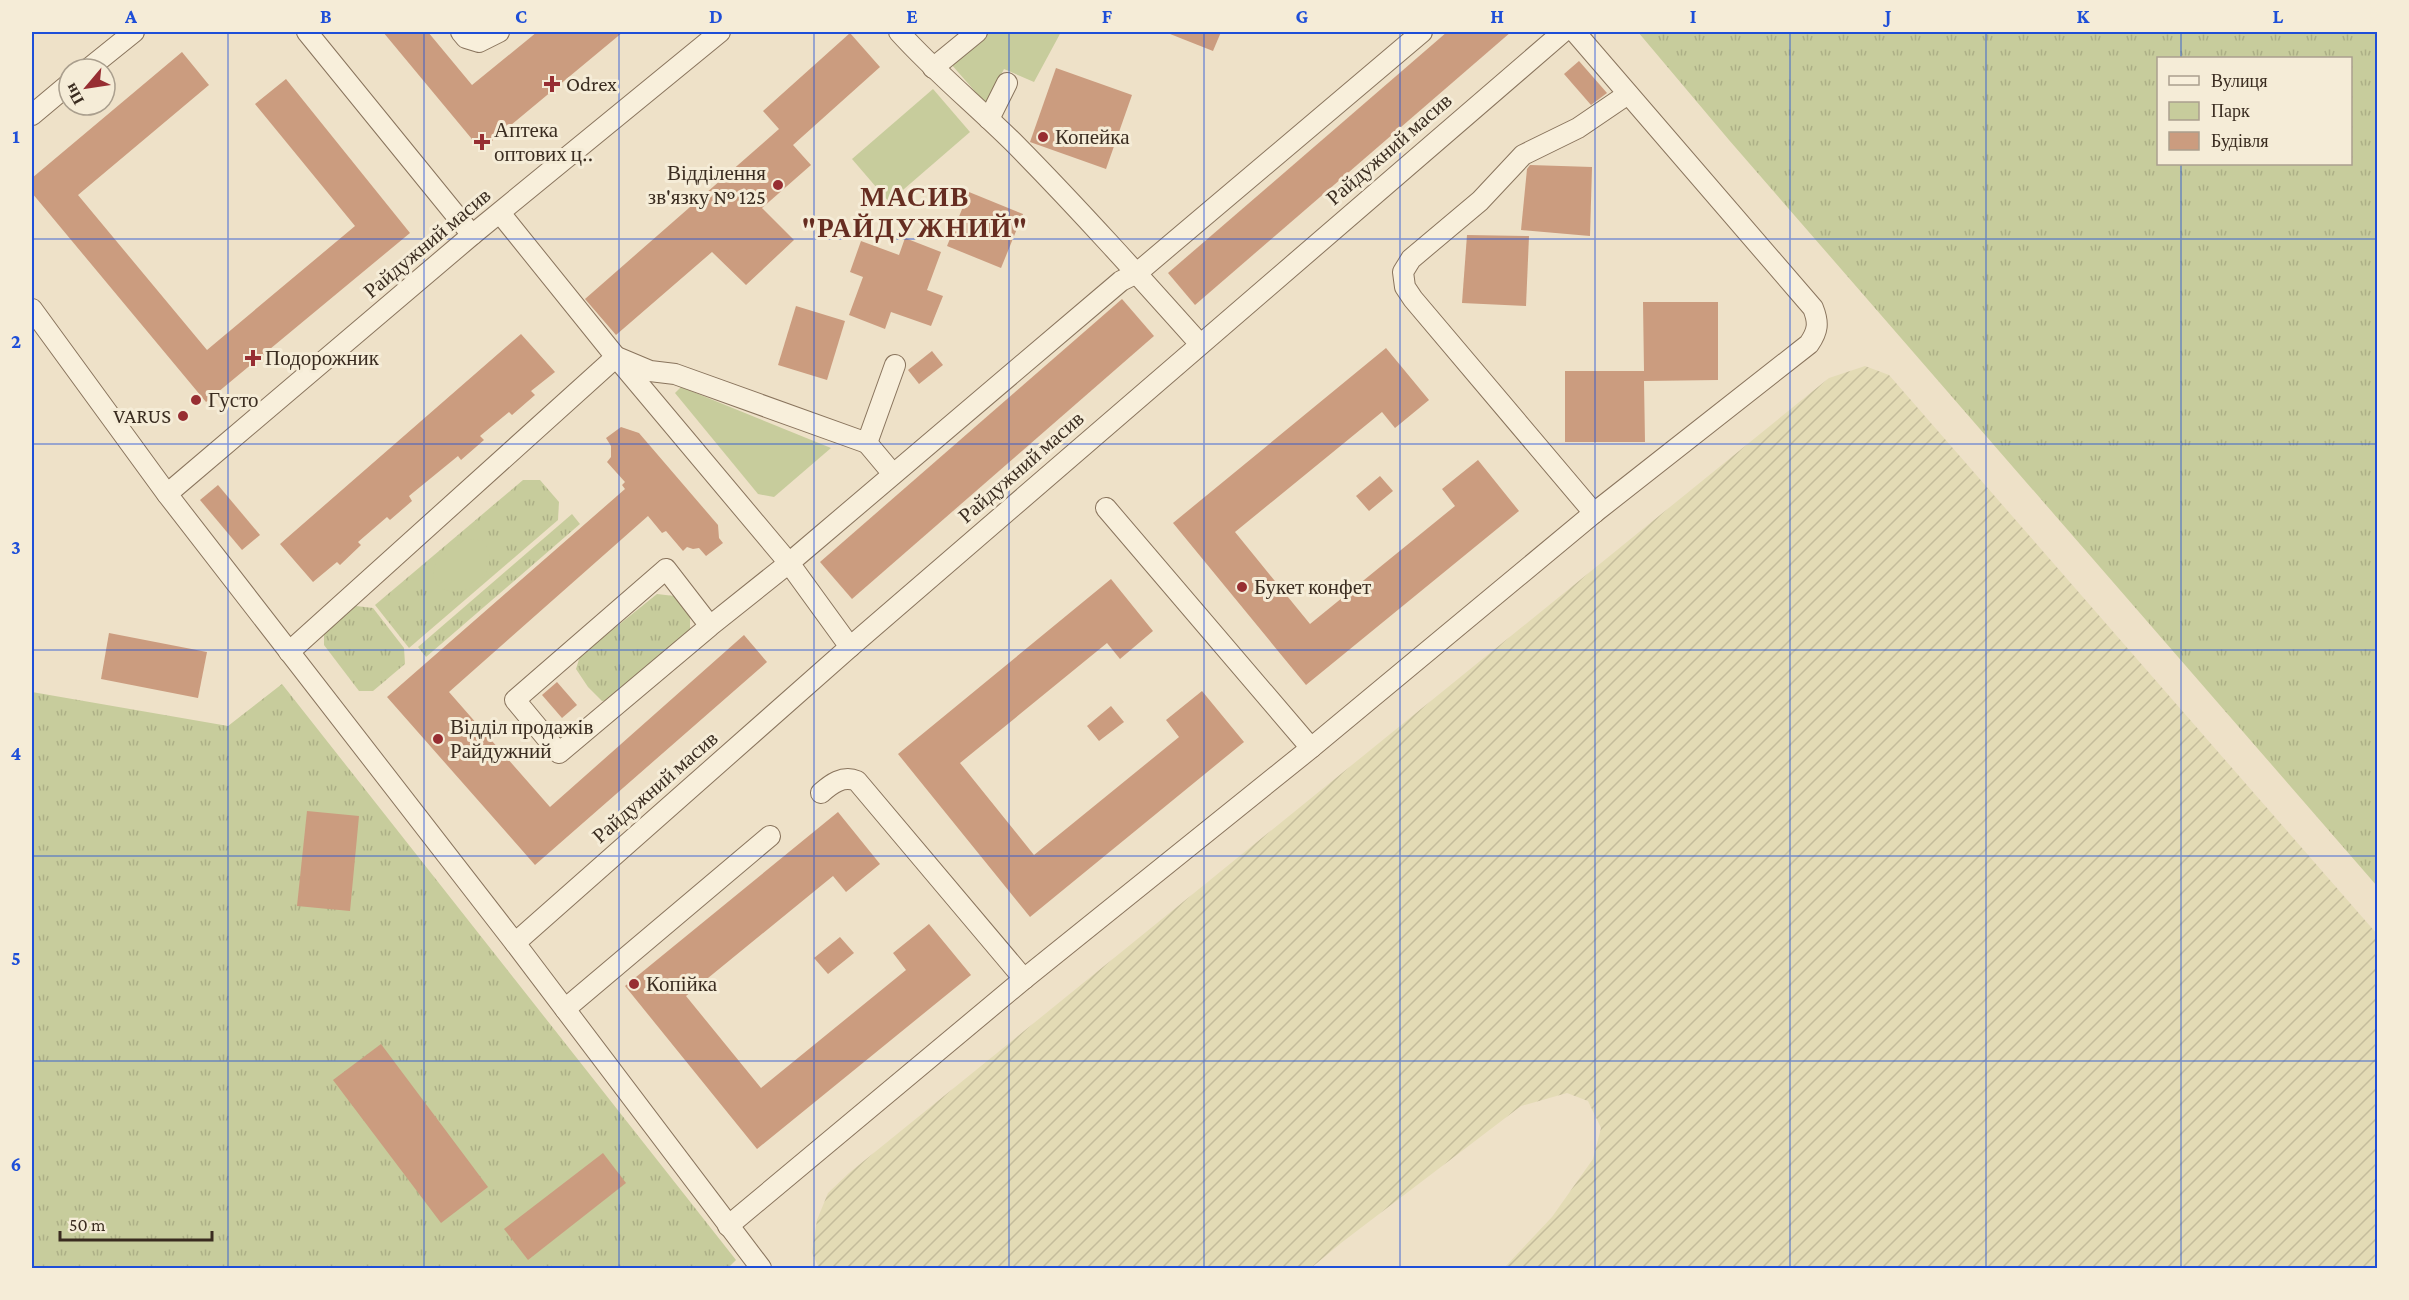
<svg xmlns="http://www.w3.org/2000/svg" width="2409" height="1300" font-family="'Crimson Pro',serif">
  <defs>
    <pattern id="farmland-furrows" width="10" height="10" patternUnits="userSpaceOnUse" patternTransform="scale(1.5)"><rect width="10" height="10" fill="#e3dbb5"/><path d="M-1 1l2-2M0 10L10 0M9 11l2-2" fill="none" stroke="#c4bc9b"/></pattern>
    <pattern id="grass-tufts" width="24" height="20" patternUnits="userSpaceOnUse" patternTransform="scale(1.5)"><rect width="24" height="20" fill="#c7cc9c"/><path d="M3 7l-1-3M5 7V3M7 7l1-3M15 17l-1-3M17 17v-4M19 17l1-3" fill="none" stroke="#acaf86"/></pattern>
  </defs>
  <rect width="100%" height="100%" fill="#eee1c8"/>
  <!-- farmland -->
  <path fill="url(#farmland-furrows)" d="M1865,366l24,9 488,559v334h-873l48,-51 41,-58 8,-31 -13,-27 -21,-8 -46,13 -180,137 -30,25h-492l-7,-15 5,-33 11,-27 21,-20 980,-795z"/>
  <!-- grass -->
  <g fill="url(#grass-tufts)" fill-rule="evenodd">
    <path d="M1638,32h739v854l-648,-746zM2158,58h192v106h-192z"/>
    <path d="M523,480h17l19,22 -1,18 -149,128 -34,-43z"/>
    <path d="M572,514l8,10 -154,133 -8,-10z"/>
    <path d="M657,594l17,2 16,21v15l-74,68 -14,1 -14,-14 -12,-18 4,-13z"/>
    <path d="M356,606l17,2 31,40 1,16 -32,27h-14l-35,-46v-11z"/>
    <path d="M282,684l454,576 -8,8h-696v-576l196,34z"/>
  </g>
  <!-- park -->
  <g fill="#c7cc9c">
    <path d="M989,32h72l-27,50 -30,-13 -18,35 -35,-40z"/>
    <path d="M933,89l37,43 -81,70 -37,-43z"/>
    <path d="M681,387l150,61 -57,49 -16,-3 -83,-101z"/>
    <path d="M473,539l10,2c7,8 8,15 5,26 -9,35 -72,33 -50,-9 7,-13 21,-18 35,-19z"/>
  </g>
  <!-- building -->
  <g fill="#cb9c7f">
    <path d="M383,32h45l44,53 65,-53h86l-142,118z"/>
    <path d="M1165,32h56l-8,19z"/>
    <path d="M1447,32h64l-316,273 -27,-32z"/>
    <path d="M850,33l30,34 -87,78 18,20 -49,43 32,32 -48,45 -34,-33 -96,83 -31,-36 194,-170 -16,-18z"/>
    <path d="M182,52l27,33 -131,110 129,155 148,-124 -100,-122 31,-25 124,154 -204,169 -174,-209v-15z"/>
    <path d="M1579,61l28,32 -16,12 -27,-31z"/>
    <path d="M1056,68l76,27 -26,74 -76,-27z"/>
    <path d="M1530,165l62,2 -2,69 -69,-6 6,-61z"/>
    <path d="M969,192l54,22 -22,54 -54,-22z"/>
    <path d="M1467,235l62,1 -3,70 -64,-3z"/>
    <path d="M905,238l36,14 -14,38 16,6 -12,30 -40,-14 -6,17 -36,-14 14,-38 -13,-5 11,-31 38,14z"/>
    <path d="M1122,299l32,37 -302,263 -32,-37z"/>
    <path d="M1643,302h75v78l-74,1 1,61h-80v-71h79z"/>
    <path d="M796,306l49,15 -18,59 -49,-15z"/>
    <path d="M521,334l34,38 -24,19 4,4 -23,20 -3,-3 -29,24 4,4 -23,20 -3,-4 -49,40 3,5 -22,19 -3,-3 -29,25 3,3 -21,20 -3,-3 -24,20 -33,-38z"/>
    <path d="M1386,348l43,52 -34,28 -13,-16 -147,120 75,92 145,-118 -13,-17 36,-29 41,51 -213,174 -133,-162z"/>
    <path d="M932,351l11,14 -24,19 -11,-14z"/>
    <path d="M621,427l18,6 79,92 1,13 4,5 -17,13 -7,-8 -6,1 -6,-2 -4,4 -17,-20 -4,2 -14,-17 -199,176 101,115 194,-172 23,27 -232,203 -148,-168 238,-208 -3,-4 3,-3 -18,-20 4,-5v-11l-5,-8z"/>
    <path d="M1380,476l13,15 -24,20 -13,-15z"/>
    <path d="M218,485l42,50 -18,15 -42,-50z"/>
    <path d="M1111,579l42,52 -33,28 -13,-16 -147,120 74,92 145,-118 -13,-17 36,-29 42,51 -214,175 -132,-163z"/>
    <path d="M109,633l98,19 -9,46 -97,-19z"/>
    <path d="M557,682l20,23 -15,13 -20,-23z"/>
    <path d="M1111,706l13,16 -25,19 -12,-15z"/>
    <path d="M307,811l52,5 -9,95 -53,-5z"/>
    <path d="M838,812l42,52 -34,28 -13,-16 -147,120 75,92 145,-118 -13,-17 36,-29 42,51 -214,174 -132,-163z"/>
    <path d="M840,937l14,16 -26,21 -14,-16z"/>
    <path d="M381,1044l107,143 -47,36 -108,-143z"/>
    <path d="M603,1153l23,30 -98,77 -24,-31z"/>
  </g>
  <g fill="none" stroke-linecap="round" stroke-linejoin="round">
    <!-- minor casing -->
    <g stroke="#89745d" stroke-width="22">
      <g id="minor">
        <path d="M307,32l165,203"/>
        <path d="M461,32l5,6 13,4 20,-10"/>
        <path d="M899,32c37,41 79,75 118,114 63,64 123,131 183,198"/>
        <path d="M933,68l44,-36"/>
        <path d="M88,69l46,-37"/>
        <path d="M32,115l37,-31"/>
        <path d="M989,119l18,-36"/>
        <path d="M500,213l116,144 173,206 61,84"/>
        <path d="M32,309l135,185 348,449 246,325"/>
        <path d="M619,358l31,13 25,3 192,69 28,-78"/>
        <path d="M867,443l26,31"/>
        <path d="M167,494l305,-259 248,-203"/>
        <path d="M1106,508l205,240"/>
        <path d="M1594,513l-181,-214 -8,-12 -2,-15 8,-13 69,-58 43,-46 55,-27 50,-34"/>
        <path d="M710,626l-44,-57 -151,131 44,53 151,-127 79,-63 332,-282 16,-8 285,-241"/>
        <path d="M289,652l327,-295"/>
        <path d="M821,793c10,-9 22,-18 36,-12l167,198"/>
        <path d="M515,943l335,-296 713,-615"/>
        <path d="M565,1009l205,-173"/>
        <path d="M728,1226l296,-247 287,-231 283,-235 215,-169c9,-13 10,-21 4,-36l-238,-276"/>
      </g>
    </g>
    <!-- minor -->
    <use href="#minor" stroke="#f8efdb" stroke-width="20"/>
  </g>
  <!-- grid -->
  <path fill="none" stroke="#1d4ed8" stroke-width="1.5" stroke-opacity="0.55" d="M228,32v1236M424,32v1236M619,32v1236M814,32v1236M1009,32v1236M1204,32v1236M1400,32v1236M1595,32v1236M1790,32v1236M1986,32v1236M2181,32v26M2181,164v1104M32,239h2346M32,444h2346M32,650h2346M32,856h2346M32,1061h2346"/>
  <!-- markers -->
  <g fill="#972e32" stroke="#f5ecd7" stroke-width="2">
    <path d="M549 75h6v6h6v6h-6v6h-6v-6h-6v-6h6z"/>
    <circle cx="1043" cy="137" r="6"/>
    <path d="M479 133h6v6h6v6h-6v6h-6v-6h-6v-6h6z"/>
    <circle cx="778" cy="185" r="6"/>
    <path d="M250 349h6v6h6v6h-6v6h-6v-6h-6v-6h6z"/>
    <circle cx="196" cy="400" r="6"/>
    <circle cx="183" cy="416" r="6"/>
    <circle cx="1242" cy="587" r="6"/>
    <circle cx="438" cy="739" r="6"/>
    <circle cx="634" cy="984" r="6"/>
  </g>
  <g text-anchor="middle" stroke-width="6" stroke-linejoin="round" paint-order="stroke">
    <!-- poi labels -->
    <g font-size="21" fill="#3a2c20" stroke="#f5ecd7" text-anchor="start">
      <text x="566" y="91">Odrex</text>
      <text x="494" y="137">Аптека<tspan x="494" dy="24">оптових ц‥</tspan></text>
      <text x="1055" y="144">Копейка</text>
      <text x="766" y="180" text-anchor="end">Відділення<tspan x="766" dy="24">зв'язку № 125</tspan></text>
      <text x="265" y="365">Подорожник</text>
      <text x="208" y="407">Густо</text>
      <text x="171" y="423" text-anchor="end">VARUS</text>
      <text x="1254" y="594">Букет конфет</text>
      <text x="450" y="734">Відділ продажів<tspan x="450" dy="24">Райдужний</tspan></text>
      <text x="646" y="991">Копійка</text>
    </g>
    <!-- street labels -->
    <g font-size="21" fill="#3a2c20" stroke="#f5ecd7">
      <text transform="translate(1389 149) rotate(-41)" y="7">Райдужний масив</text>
      <text transform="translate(427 243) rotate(-40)" y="7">Райдужний масив</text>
      <text transform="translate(1021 467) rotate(-41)" y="7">Райдужний масив</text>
      <text transform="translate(655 787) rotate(-41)" y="7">Райдужний масив</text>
    </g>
    <!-- district labels -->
    <g font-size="27" font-weight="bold" letter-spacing="1.5" fill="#662d21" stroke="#f5ecd7">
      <text x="915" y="206">МАСИВ<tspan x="915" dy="31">"РАЙДУЖНИЙ"</tspan></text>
    </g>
  </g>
  <!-- border -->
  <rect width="2409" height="1300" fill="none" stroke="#f5ecd7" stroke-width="66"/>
  <!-- legend -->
  <rect x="2157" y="57" width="195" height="108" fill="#f5ecd7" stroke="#aa9f8e" stroke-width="1.5"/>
  <rect x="2169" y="76" width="30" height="9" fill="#f8efdb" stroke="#aa9f8e" stroke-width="1.5"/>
  <text x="2211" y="87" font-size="18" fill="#3a2c20">Вулиця</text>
  <rect x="2169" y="102" width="30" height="18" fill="#c7cc9c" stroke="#aa9f8e" stroke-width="1.5"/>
  <text x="2211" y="117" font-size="18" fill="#3a2c20">Парк</text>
  <rect x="2169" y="132" width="30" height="18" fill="#cb9c7f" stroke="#aa9f8e" stroke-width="1.5"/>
  <text x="2211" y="147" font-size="18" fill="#3a2c20">Будівля</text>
  <!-- north arrow -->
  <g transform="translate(87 87) rotate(241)"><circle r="28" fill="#f5ecd7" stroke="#aa9f8e" stroke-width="1.5"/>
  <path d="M0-4.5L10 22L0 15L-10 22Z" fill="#972e32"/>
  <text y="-9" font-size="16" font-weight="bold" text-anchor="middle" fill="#3a2c20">Пн</text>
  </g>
  <!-- scale -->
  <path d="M60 1231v9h152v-9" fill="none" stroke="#3a2c20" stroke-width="3"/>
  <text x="69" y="1231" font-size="18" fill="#3a2c20" stroke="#f5ecd7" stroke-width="4.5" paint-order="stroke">50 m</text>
  <rect x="33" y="33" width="2343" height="1234" fill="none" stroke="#1d4ed8" stroke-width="2"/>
  <g font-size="20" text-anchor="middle" font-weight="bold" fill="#1d4ed8">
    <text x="131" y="23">A</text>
    <text x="326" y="23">B</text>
    <text x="521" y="23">C</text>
    <text x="716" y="23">D</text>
    <text x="912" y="23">E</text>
    <text x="1107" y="23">F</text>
    <text x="1302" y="23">G</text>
    <text x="1497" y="23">H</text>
    <text x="1693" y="23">I</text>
    <text x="1888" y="23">J</text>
    <text x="2083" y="23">K</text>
    <text x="2278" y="23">L</text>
    <text x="16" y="143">1</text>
    <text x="16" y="348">2</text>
    <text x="16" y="554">3</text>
    <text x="16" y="760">4</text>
    <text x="16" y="965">5</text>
    <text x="16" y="1171">6</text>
  </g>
</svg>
